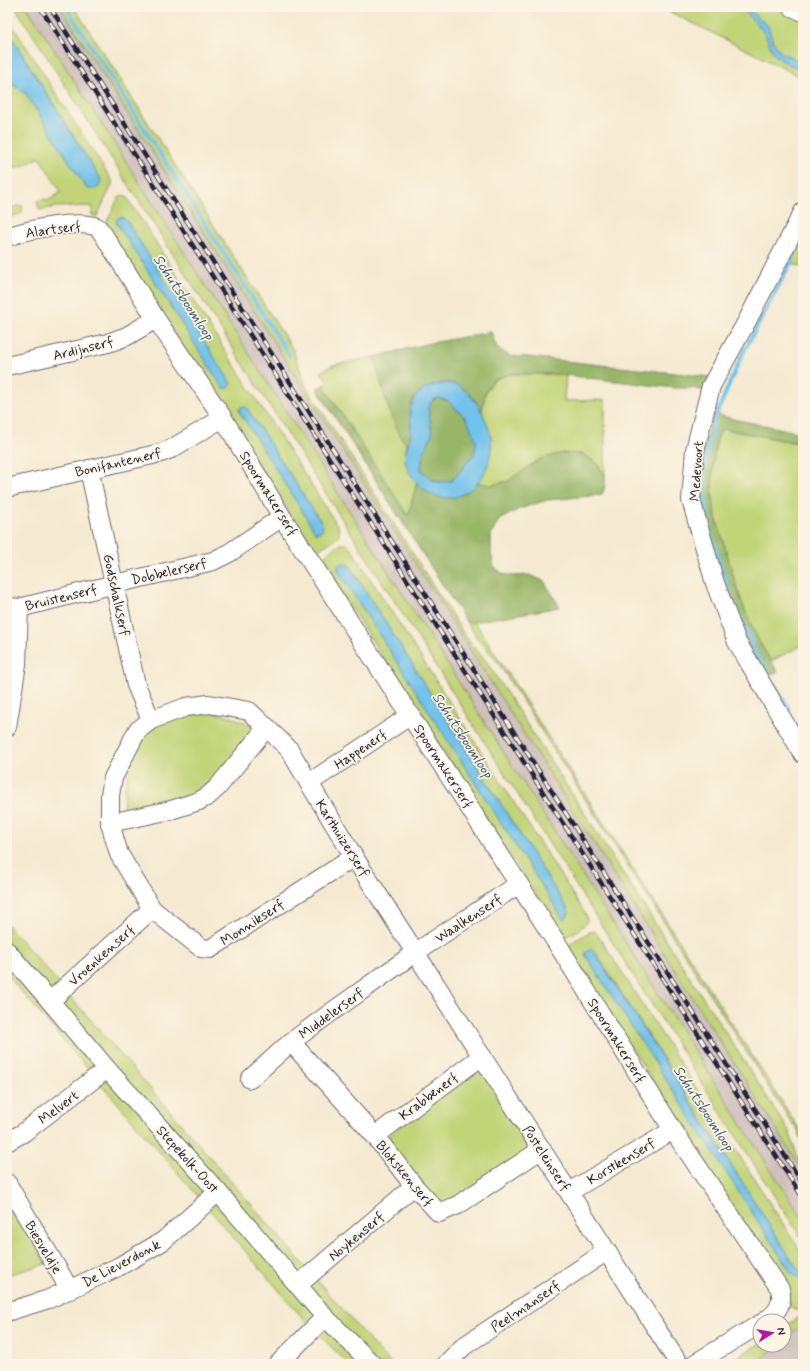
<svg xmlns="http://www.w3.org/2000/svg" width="810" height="1371" font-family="Mynerve,sans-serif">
  <rect width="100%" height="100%" fill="#fcf5e5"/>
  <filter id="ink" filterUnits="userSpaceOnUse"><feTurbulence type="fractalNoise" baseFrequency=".025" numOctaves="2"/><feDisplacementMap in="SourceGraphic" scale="8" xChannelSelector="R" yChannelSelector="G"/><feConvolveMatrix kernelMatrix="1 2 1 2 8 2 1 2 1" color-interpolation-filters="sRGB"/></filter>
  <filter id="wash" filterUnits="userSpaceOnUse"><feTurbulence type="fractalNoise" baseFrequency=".012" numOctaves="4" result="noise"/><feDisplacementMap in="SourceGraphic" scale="16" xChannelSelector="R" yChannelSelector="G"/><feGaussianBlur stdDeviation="0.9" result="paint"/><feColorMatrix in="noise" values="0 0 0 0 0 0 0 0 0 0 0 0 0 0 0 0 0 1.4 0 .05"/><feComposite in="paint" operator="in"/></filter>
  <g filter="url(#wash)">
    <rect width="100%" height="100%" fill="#f5ead1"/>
    <!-- industrial -->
    <g fill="#cfc0bb">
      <path d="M27,7h33l743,1164v49z"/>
      <path d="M803,1323v41h-46l21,-19h6v-5z"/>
    </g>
    <!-- green -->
    <g fill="#c1d477" stroke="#727b59" fill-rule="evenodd">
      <path d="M15,7h12l776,1213v21z"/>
      <path d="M60,7h14l219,343 13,36 158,248 7,10 15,17 303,470 8,24 6,9v7z"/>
      <path d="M660,7h79c7,5 24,22 27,29 4,7 4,14 10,20 7,6 18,10 27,15v7z"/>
      <path d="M746,7h57v56l-24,-11 -6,-10 -5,-16z"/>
      <path d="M7,17l105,164v4l-15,31 -2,1 -3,-2v-9l-36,1 -17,3 -2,-9 9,-2 2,2 13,-9 -22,-35c-11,7 -19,12 -32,10v-82h6l13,9 61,95 14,-9 -94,-150z"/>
      <path d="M121,195l5,1 213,332v6l-2,4 -19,12 -6,-2 -207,-323 14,-28zM241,407h5l75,115 1,8 -6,3 -77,-122z"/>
      <path d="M22,205v8l-15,5v-9l3,1 1,-2z"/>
      <path d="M803,234v34l-13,-6z"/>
      <path d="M374,357c8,26 15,67 33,88 -4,15 1,25 10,37l-9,35 -85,-132 5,-3 -7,-10 12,-7z"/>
      <path d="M510,374h46l10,1 -2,26 41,-1v76l-7,-12 -58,-5 -32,22 -17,4 -14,-2 9,-14 5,-22 -3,-19 -6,-17 3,-18 9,-13z"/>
      <path d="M724,429l79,15v201l-32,16c-5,-8 -10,-16 -14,-24 -14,-26 -22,-55 -30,-83 -4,-14 -9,-27 -12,-41 -5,-23 -3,-60 5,-82z"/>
      <path d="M341,544h5l4,3 236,368c1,2 1,3 1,6 -2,6 -19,16 -24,16l-241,-374c-1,-9 12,-14 19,-19zM349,565l218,343 2,5 -3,5 -2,1z"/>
      <path d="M475,622l328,513v10l-5,-15 -4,-6 -1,1 -298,-467 -18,-20 -10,-15z"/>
      <path d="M210,712c18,3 30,7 46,16l-43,54 -15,13 -74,19c-2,-34 9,-80 44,-94 10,-5 30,-6 42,-8z"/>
      <path d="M7,924l370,425 15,15h-44l-40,-40 -301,-349z"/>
      <path d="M594,931l4,4 205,320v52l-5,3h-4l-6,-6 -2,-15 -217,-339v-5l2,-2 18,-11zM594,950l207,324v4z"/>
      <path d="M479,1059l57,88 -85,55 -11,1 -57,-62z"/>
      <path d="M7,1195l39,69 -39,11z"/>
      <path d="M803,1315v8l-19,17v-13z"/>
      <path d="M760,1343v2h18l-21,19h-30z"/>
    </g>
    <!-- forest -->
    <g fill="#98b668" stroke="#5d6c52">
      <path d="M491,332l6,16 13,8 18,1 183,20 -6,14 -14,-3h-16l-119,-14h-46l-17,6 -8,13 -3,18c-7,-13 -22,-30 -38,-28 -4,0 -8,2 -12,3 -6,2 -16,7 -19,14 -4,10 -2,20 -2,30 0,5 -3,10 -4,15 -18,-21 -25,-62 -33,-88l52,-13z"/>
      <path d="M323,385l85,131 9,-34 8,8 28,8 14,-6 10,-9 14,2 17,-4 32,-22 22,-6 21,1 15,10 7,12v10l-3,9 -55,5 -28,9 -20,11 -8,15v19l3,12 9,8 10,2 16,-1 15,6 16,26 -93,16 -150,-234z"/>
      <path d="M438,398l10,3 18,17 11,22 -1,6 -2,8 -22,27 -14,1 -5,-2 -11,-9 -1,-3 2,-15 9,-18 -4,-28 5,-7z"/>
      <path d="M713,413l20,6 70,14v11l-79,-15 -4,2c-8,21 -10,60 -5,82 3,15 9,30 13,44 7,27 16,53 28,78 6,13 15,25 22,37l-15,4 -23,-46 -25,-76 -13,-46 -1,-23 2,-28 3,-20z"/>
    </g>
    <!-- water -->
    <g fill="#70c1eb" stroke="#497293" fill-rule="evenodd">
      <path d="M739,7h7l22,19 5,16 7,10 23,11v8c-9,-5 -20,-9 -27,-15 -6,-6 -6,-13 -10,-20 -3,-7 -20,-24 -27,-29z"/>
      <path d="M7,30l94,150 -2,7 -5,2h-7l-61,-95 -13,-9h-6z"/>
      <path d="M122,217l4,3 105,163 -2,5h-6l-107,-166 2,-4z"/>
      <path d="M445,383c3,0 6,0 9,1 18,5 34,35 37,53 1,10 -1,20 -4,30 -6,18 -27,35 -47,30 -8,-1 -15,-7 -21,-12 -5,-6 -11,-13 -13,-21 -3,-12 4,-21 5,-32 1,-6 -1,-12 -1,-18 1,-20 17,-29 35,-31zM438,398l10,3 18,17 10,22v6l-2,8 -22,27 -14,1 -5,-2 -11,-9 -1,-3 2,-15 9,-18 -4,-28 5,-7z"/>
      <path d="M241,407h5l75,115 2,5 -1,3 -6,3 -77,-122z"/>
      <path d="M343,563l6,2 218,343 2,5 -3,5 -2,1 -2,-2 -224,-346v-5z"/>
      <path d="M590,950h3l208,324v4l-9,-4 -207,-319 1,-3z"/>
    </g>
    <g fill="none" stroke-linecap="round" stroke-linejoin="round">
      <!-- stream -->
      <g stroke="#70c1eb" stroke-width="4">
        <path d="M66,7l223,348"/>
        <path d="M789,709l-30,-50 -29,-64 -21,-68 -6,-45 2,-17 9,-45 27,-63 50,-95 12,-26"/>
        <path d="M800,727l3,6"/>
      </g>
    </g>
  </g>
  <g filter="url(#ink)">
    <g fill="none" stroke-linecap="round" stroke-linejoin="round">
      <!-- minor casing -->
      <g stroke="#6c6870" stroke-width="20">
        <g id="minor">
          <path d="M792,7l11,5"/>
          <path d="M803,212l-56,109 -36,65 -16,64 -4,50 24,83 22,59 66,112"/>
          <path d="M7,237c19,-7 71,-18 90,-10 3,2 4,5 6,7l53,85 67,99 59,99 276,428 115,185 107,159c4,15 -3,24 -15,32"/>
          <path d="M7,366l101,-23 19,-7 29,-17"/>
          <path d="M89,469l47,216 15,35"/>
          <path d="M7,488l154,-35 10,-4 52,-31"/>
          <path d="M7,607l12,1 96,-24 98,-23 16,-8 53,-36"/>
          <path d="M7,727l10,-63 2,-56"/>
          <path d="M309,783l102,-68"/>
          <path d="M110,823l61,-13 28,-9 9,-5 9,-8 50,-61"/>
          <path d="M354,857l-144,92 -9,-1 -49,-39 -33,-55 -9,-31v-28l3,-17 24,-47 14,-11 35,-13 23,-3 40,7 40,38 20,34 45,74 325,507"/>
          <path d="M7,951l43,50 57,68 111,123 107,125 47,47"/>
          <path d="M50,1001l102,-92"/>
          <path d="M291,1042l84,94 39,50 25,27 19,-8 84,-56"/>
          <path d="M250,1079l41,-37 42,-31 83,-59 103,-68"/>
          <path d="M375,1136l107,-80"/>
          <path d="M7,1142l16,-9 84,-64"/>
          <path d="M7,1183l63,107"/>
          <path d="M569,1192l104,-62"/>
          <path d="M298,1285l116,-99"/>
          <path d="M7,1308l3,3 39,-12 69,-32 45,-26 55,-49"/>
          <path d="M278,1364l47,-47"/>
          <path d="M446,1364l18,-18 143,-95"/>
          <path d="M694,1364l66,-40"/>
        </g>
      </g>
      <!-- minor -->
      <use href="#minor" stroke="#fff" stroke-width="18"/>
      <!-- rail casing -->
      <g stroke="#22223b" stroke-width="4.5">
        <g id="rail">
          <path d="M40,7l763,1191"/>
          <path d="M50,7l753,1177"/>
        </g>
      </g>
      <!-- rail -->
      <use href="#rail" stroke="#fcf5e5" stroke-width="3" stroke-dasharray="9" stroke-linecap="butt"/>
    </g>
  </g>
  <g text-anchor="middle" stroke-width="3.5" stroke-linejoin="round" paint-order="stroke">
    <!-- street labels -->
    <g font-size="14" fill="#22223b" stroke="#fcf5e5">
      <text transform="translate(53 229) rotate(-8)" y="5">Alartserf</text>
      <text transform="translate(83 348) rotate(-14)" y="5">Ardijnserf</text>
      <text transform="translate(118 462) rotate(-13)" y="5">Bonifantenerf</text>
      <text transform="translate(696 471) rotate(-86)" y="5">Medevoort</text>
      <text transform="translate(269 493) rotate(58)" y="5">Spoormakerserf</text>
      <text transform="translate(169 571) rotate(-13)" y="5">Dobbelerserf</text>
      <text transform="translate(117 595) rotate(78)" y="5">Godschalkserf</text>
      <text transform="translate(61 597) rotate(-14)" y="5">Bruistenserf</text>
      <text transform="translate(360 749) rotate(-34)" y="5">Happenerf</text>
      <text transform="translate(444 766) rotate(57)" y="5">Spoormakerserf</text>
      <text transform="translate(343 838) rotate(58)" y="5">Karthuizerserf</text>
      <text transform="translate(468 918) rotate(-33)" y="5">Waalkenserf</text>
      <text transform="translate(252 922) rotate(-33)" y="5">Monnikserf</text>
      <text transform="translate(101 955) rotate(-42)" y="5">Vroenkenserf</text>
      <text transform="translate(331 1013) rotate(-36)" y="5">Middelerserf</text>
      <text transform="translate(617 1040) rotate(58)" y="5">Spoormakerserf</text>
      <text transform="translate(428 1096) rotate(-37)" y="5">Krabbenerf</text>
      <text transform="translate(58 1107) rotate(-37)" y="5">Melvert</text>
      <text transform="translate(547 1158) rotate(57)" y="5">Posteleinserf</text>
      <text transform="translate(188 1159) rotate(48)" y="5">Stepekolk-Oost</text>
      <text transform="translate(621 1161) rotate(-31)" y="5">Korstkenserf</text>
      <text transform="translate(405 1173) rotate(50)" y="5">Blokskenserf</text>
      <text transform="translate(356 1236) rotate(-40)" y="5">Noykenserf</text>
      <text transform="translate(44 1247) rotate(59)" y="5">Biesveldje</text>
      <text transform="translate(121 1263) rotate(-28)" y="5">De Lieverdonk</text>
      <text transform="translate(525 1306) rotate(-34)" y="5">Peelmanserf</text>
    </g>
    <!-- water labels -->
    <g font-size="15" font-style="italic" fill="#3d5a79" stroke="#fcf5e5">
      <text transform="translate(184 297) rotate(57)" y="5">Schutsboomloop</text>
      <text transform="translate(463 735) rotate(57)" y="5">Schutsboomloop</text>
      <text transform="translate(704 1108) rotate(57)" y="5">Schutsboomloop</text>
    </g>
  </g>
  <!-- margin -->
  <rect width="810" height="1371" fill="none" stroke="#fcf5e5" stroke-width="24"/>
  <!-- north arrow -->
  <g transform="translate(772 1333) rotate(79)"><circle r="19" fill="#fcf5e5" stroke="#a5a1a1"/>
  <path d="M0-3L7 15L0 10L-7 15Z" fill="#b5179e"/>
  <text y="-6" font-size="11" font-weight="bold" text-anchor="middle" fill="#22223b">N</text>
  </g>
</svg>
